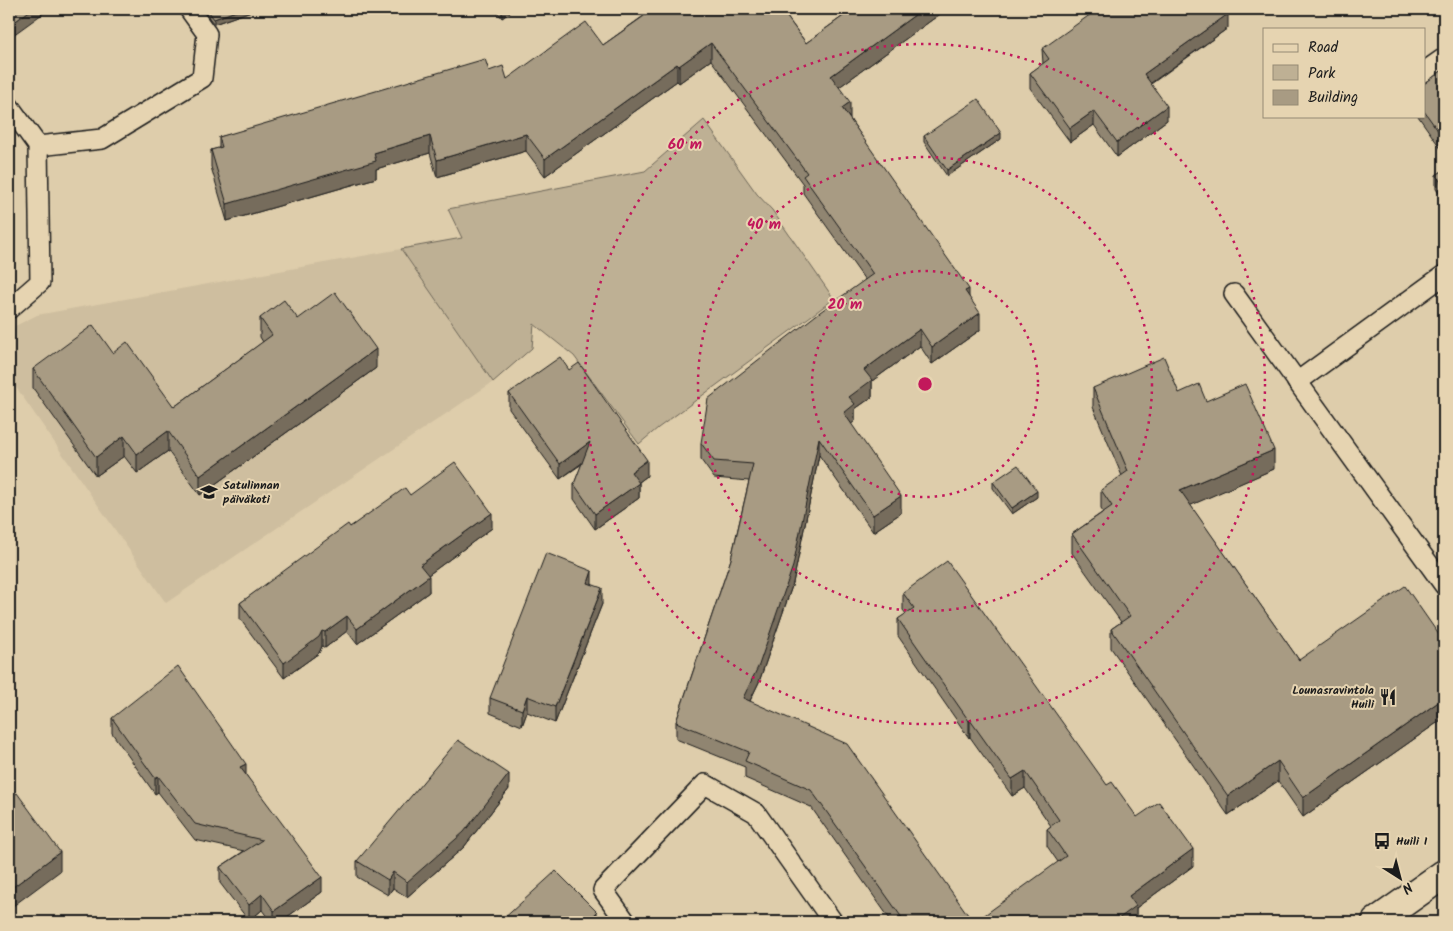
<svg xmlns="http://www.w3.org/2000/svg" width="1453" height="931" font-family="Kalam,sans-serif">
  <rect width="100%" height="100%" fill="#decdab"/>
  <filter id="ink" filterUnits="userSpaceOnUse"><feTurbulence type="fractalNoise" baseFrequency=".02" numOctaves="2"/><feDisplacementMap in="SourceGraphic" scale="10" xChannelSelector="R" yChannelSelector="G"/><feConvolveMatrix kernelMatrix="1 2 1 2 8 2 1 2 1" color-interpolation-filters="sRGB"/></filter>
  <g filter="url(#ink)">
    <!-- built -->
    <path fill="#cebe9f" d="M401,249l92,133 -327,221 -157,-226v-34l6,-17 22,-11z"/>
    <!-- green -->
    <path fill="#beb094" stroke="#6d6658" d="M704,120l53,74 15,16 62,89 -176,129 -19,16 -65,-88 -40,-32 -2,24 -39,34 -92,-133 61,-11 -14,-29 197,-38z"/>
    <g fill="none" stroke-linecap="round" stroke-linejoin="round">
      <!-- lane casing -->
      <g stroke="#1c1c1c" stroke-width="22">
        <g id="lane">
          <path d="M1424,72l20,-14"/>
          <path d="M9,106l29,40 2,136 -31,27"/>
          <path d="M38,146l64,-7 100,-61 5,-44 -18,-25"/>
          <path d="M1234,294l210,291"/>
          <path d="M1297,382l147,-107"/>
          <path d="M626,922l-23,-32 102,-106 51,29 77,109"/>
        </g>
      </g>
      <!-- secondary casing -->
      <g stroke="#1c1c1c" stroke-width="31">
        <path id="secondary" d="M1376,922l68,-48"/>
      </g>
      <!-- lane -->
      <use href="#lane" stroke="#e6d4b1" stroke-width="19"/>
      <!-- secondary -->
      <use href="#secondary" stroke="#e6d4b1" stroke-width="28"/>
    </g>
    <!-- wall -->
    <g fill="#908571" stroke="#1c1c1c">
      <path d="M206,9h51l-43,15 -5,-6z"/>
      <path d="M495,9h20l-13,9z"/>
      <path d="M649,9h132l25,34 47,-34h94l-108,78 11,32 119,178 11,33 -48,34 -12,-18 -48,35v16l-17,12v12l-4,3 50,89 -28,19 -54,-77 -26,128 -34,99 -9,19 223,221h-81l-81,-115 -66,-29v-11l-69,-28v-17l55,-163 18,-78 -35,-3 -13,-18v-17l164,-163 -62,-87v-9l-92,-124 -32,23 -2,-2 -132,95 -19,-25 -89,26 -7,-24 -54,16v9l-149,43 -16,-54v-17l8,-2v-11l270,-66 18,8 96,-34 46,-33z"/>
      <path d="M1228,28l-77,56 16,36 -50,37 -23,-32 -24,17 -40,-54v-15l13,-9 -1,-15z"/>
      <path d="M1444,69v84l-26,-37h6v-32z"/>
      <path d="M924,136l77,3 -54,37 -23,-34z"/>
      <path d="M1444,162v38l-8,-11v-14l8,-5z"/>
      <path d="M9,196l2,54v15h-2z"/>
      <path d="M260,318l38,1 78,49 -176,127 -32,-44 -31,22 -13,-17 -28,20 -63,-88v-19l80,-16 61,54 89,-65 -3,-5z"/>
      <path d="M1093,388l86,5 27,8 68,68 -84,36 109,155 145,-18v76l-141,99 -25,-36 -50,34 -117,-167v-19l10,-7 -49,-69v-19l31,-22 -2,-3v-19l21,-14 -29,-69z"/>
      <path d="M509,393l138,83 -8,6v16l-44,31 -21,-30v-15l8,-20 -22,15 -51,-70z"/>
      <path d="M993,482l44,15 -25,17 -19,-26z"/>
      <path d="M410,495l82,33 -64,47 1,17 -72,52 -10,-13 -22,17 -3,-2 -3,7 -35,25 -44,-59v-16l110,-76z"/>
      <path d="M592,584l10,20 -47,119 -28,-11 -5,14 -32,-13v-15z"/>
      <path d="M903,593l204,192 30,32 56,49 -57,42v14l-78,-60 -11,-16v-17l4,-3 -26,-38 -13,8 -42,-59 -1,1 -71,-102v-17l8,-5 -3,-4z"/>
      <path d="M112,718l134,57 76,117 -42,30h-9l-9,-12 -13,11 -29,-38v-16l24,-16 -49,-11 -37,-48 -3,2 -43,-61z"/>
      <path d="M509,789l-45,58 -57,50 -14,-9 -5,7 -31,-18v-16z"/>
    </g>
    <!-- shaded-wall -->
    <g fill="#766c5c" stroke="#1c1c1c">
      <path d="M32,9h17l-40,29v-12z"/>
      <path d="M241,9h16l-43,15v-5z"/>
      <path d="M502,9h13l-13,9z"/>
      <path d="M923,9h24l-116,84v-17z"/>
      <path d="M1228,14v14l-84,60v-14z"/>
      <path d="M711,43v17l-32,23v-17z"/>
      <path d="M677,64v17l-132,95v-17z"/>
      <path d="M850,102v17l-8,-11z"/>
      <path d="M1167,106v14l-50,37v-15z"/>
      <path d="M1094,111v14l-24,17v-14z"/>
      <path d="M1001,133v6l-54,37v-6z"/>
      <path d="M526,134v17l-89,26v-17z"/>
      <path d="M430,136v17l-54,16v9l-149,43v-17l147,-51z"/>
      <path d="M969,289v17l-4,-15z"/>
      <path d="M980,313v17l-48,34v-17z"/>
      <path d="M920,329v17l-48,35v16l-17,12v12l-11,9v-17l5,-16 15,-27z"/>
      <path d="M376,349v19l-176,127v-19z"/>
      <path d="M168,431v20l-31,22v-19z"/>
      <path d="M124,436v20l-28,20v-19z"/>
      <path d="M819,438v17l-26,128 -34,99 -16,33v-17z"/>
      <path d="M590,442v15l-30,22v-15z"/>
      <path d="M1274,450v19l-94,41v-20z"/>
      <path d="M647,460v16l-16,12v-16z"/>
      <path d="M639,483v15l-44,31v-15z"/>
      <path d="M1037,491v6l-25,17v-6z"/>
      <path d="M901,496v17l-28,19v-17z"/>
      <path d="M492,513v15l-72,53v-16z"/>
      <path d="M592,571v15l-4,-3z"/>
      <path d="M429,576v16l-72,52v-15z"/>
      <path d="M602,588v16l-47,119v-16z"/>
      <path d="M347,616v15l-22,17v-16z"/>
      <path d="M322,631v15l-3,7 -35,25v-15z"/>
      <path d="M527,696v16l-5,14v-16z"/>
      <path d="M1444,698v20l-141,99v-19z"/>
      <path d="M970,720v17l-1,1v-17z"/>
      <path d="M1278,761v20l-50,34v-19z"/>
      <path d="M246,764v15l-6,-12z"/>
      <path d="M1025,771v17l-13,8v-17z"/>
      <path d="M509,774v15l-45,58 -57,50v-15z"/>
      <path d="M158,776v16l-3,2v-16z"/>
      <path d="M1193,849v17l-57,42v14h-22l15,-26z"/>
      <path d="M60,852v19l-51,38v-19z"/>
      <path d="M393,872v16l-5,7v-15z"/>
      <path d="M322,877v15l-42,30h-6v-11z"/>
      <path d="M262,894v16l-13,11v-16z"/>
      <path d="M597,912v10h-9z"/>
    </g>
    <!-- building -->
    <g fill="#a89b83" stroke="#1c1c1c">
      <path d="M9,9h23l-23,17z"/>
      <path d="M208,9h33l-27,10 -5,-7z"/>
      <path d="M654,9h127l25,34 47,-34h70l-92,67 19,26 -8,6 127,181 -4,2 15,22 -48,34 -12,-18 -56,41 8,10 -23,17 6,7 -11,9 57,83 -28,19 -54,-77 -26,128 -34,99 -16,33 104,46 126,178h-68l-94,-132 -66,-29 4,-9 -73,-30 55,-163 22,-95 -39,-3 -13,-18 7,-44 112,-87 53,-38 -70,-98 4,-3 -96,-130 -32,23 -2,-2 -132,95 -19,-25 -89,26 -7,-24 -56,17 2,8 -149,43 -16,-54 11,-3 -3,-10 266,-78 4,12 14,-5 4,13 79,-57 17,23z"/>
      <path d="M1098,9h126l4,5 -84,60 23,32 -50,36 -23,-31 -24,17 -40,-55 19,-14 -7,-10z"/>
      <path d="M1444,69v70l-20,-28v-27z"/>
      <path d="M978,99l23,34 -54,37 -23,-34z"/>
      <path d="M1444,170v17l-8,-12z"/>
      <path d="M9,196h1l1,54h-2z"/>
      <path d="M335,292l41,57 -176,127 -32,-45 -31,23 -13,-18 -28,21 -63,-88 60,-44 20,28 14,-11 47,65 98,-72 -12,-17 24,-18 14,19z"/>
      <path d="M560,357l9,13 10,-7 68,97 -16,12 8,11 -44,31 -21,-30 16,-42 -30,22 -51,-71z"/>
      <path d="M1164,357l15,36 20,-9 7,17 39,-17 29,66 -94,40 119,170 106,-74 39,56v56l-141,100 -25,-37 -50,35 -117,-167 19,-13 -58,-82 40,-28 -11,-16 27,-19 -35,-83z"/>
      <path d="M455,462l37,51 -72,52 9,11 -72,53 -10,-13 -22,16 -3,-1 -3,6 -35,26 -44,-60 108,-79 2,3 55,-39 5,7z"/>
      <path d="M1018,465l19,26 -25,17 -19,-26z"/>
      <path d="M546,553l46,18 -4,12 14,5 -47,119 -28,-11 -5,14 -32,-12z"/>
      <path d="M947,561l160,224 5,-3 25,35 22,-15 34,47 -64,47 7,10 -22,16h-139l91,-66 -19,-27 12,-9 -34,-49 -13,8 -42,-59 -1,1 -71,-102 16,-11 -11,-15z"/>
      <path d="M178,666l68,98 -6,3 82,110 -48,34 -12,-17 -13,11 -29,-38 42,-27 -67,-16 -37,-48 -3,2 -43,-60z"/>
      <path d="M458,740l51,34 -45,58 -57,50 -14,-10 -5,8 -31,-19z"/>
      <path d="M17,793l43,59 -51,38v-91z"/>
      <path d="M556,871l41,41 -9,10h-88z"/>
    </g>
  </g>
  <!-- distance rings -->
  <g fill="none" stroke="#c2185b" stroke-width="2.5" stroke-dasharray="2.5 5">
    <circle cx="925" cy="384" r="113"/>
    <circle cx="925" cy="384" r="227"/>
    <circle cx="925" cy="384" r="340"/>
  </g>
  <!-- icons -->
  <defs>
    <g id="school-bare" transform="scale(1.35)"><path d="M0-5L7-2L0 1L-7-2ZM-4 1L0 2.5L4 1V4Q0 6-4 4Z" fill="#1c1c1c" stroke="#e6d4b1" stroke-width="2.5" paint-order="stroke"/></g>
    <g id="restaurant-bare" transform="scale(1.35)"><path d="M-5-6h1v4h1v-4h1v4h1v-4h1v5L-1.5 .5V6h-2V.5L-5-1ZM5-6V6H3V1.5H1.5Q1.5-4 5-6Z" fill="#1c1c1c" stroke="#e6d4b1" stroke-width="2.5" paint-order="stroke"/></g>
    <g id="bus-bare" transform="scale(1.35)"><path d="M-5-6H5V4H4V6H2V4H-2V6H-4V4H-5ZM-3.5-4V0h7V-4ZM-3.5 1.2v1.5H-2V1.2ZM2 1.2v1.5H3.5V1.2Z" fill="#1c1c1c" stroke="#e6d4b1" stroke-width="2.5" paint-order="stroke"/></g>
  </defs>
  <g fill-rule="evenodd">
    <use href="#school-bare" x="209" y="492"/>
    <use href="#restaurant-bare" x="1388" y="697"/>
    <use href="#bus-bare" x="1382" y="841"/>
  </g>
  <g text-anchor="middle" stroke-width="4" stroke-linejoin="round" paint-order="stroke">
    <!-- poi labels -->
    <g font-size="12" font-weight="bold" fill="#1c1c1c" stroke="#e6d4b1" text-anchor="start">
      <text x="223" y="489">Satulinnan<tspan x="223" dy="14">päiväkoti</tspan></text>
      <text x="1374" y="694" text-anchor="end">Lounasravintola<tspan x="1374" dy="14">Huili</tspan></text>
      <text x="1396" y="845">Huili I</text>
    </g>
  </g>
  <circle cx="925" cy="384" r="8" fill="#c2185b" stroke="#e6d4b1" stroke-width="2.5"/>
  <g font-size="15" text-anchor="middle" font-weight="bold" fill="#c2185b" stroke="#e6d4b1" stroke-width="4" stroke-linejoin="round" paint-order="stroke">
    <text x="685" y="149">60 m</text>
    <text x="764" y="229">40 m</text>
    <text x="845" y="309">20 m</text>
  </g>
  <!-- margin -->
  <rect width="1453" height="931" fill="none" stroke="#e6d4b1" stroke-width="30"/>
  <rect x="15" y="15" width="1423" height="901" fill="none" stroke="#1c1c1c" stroke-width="2" filter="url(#ink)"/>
  <!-- legend -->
  <rect x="1263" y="28" width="162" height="90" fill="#e6d4b1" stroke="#958a75"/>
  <rect x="1273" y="44" width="25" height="8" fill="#e6d4b1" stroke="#958a75"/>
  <text x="1308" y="52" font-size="15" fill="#1c1c1c">Road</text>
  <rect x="1273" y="65" width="25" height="15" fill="#beb094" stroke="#958a75"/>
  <text x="1308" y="78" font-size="15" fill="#1c1c1c">Park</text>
  <rect x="1273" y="90" width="25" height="15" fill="#a89b83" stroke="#958a75"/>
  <text x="1308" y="102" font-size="15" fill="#1c1c1c">Building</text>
  <!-- north arrow -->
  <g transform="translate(1400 878) rotate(144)" stroke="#e6d4b1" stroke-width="4" paint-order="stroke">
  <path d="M0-4L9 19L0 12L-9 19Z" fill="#1c1c1c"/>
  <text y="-8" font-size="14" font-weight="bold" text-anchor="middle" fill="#1c1c1c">N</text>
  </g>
</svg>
